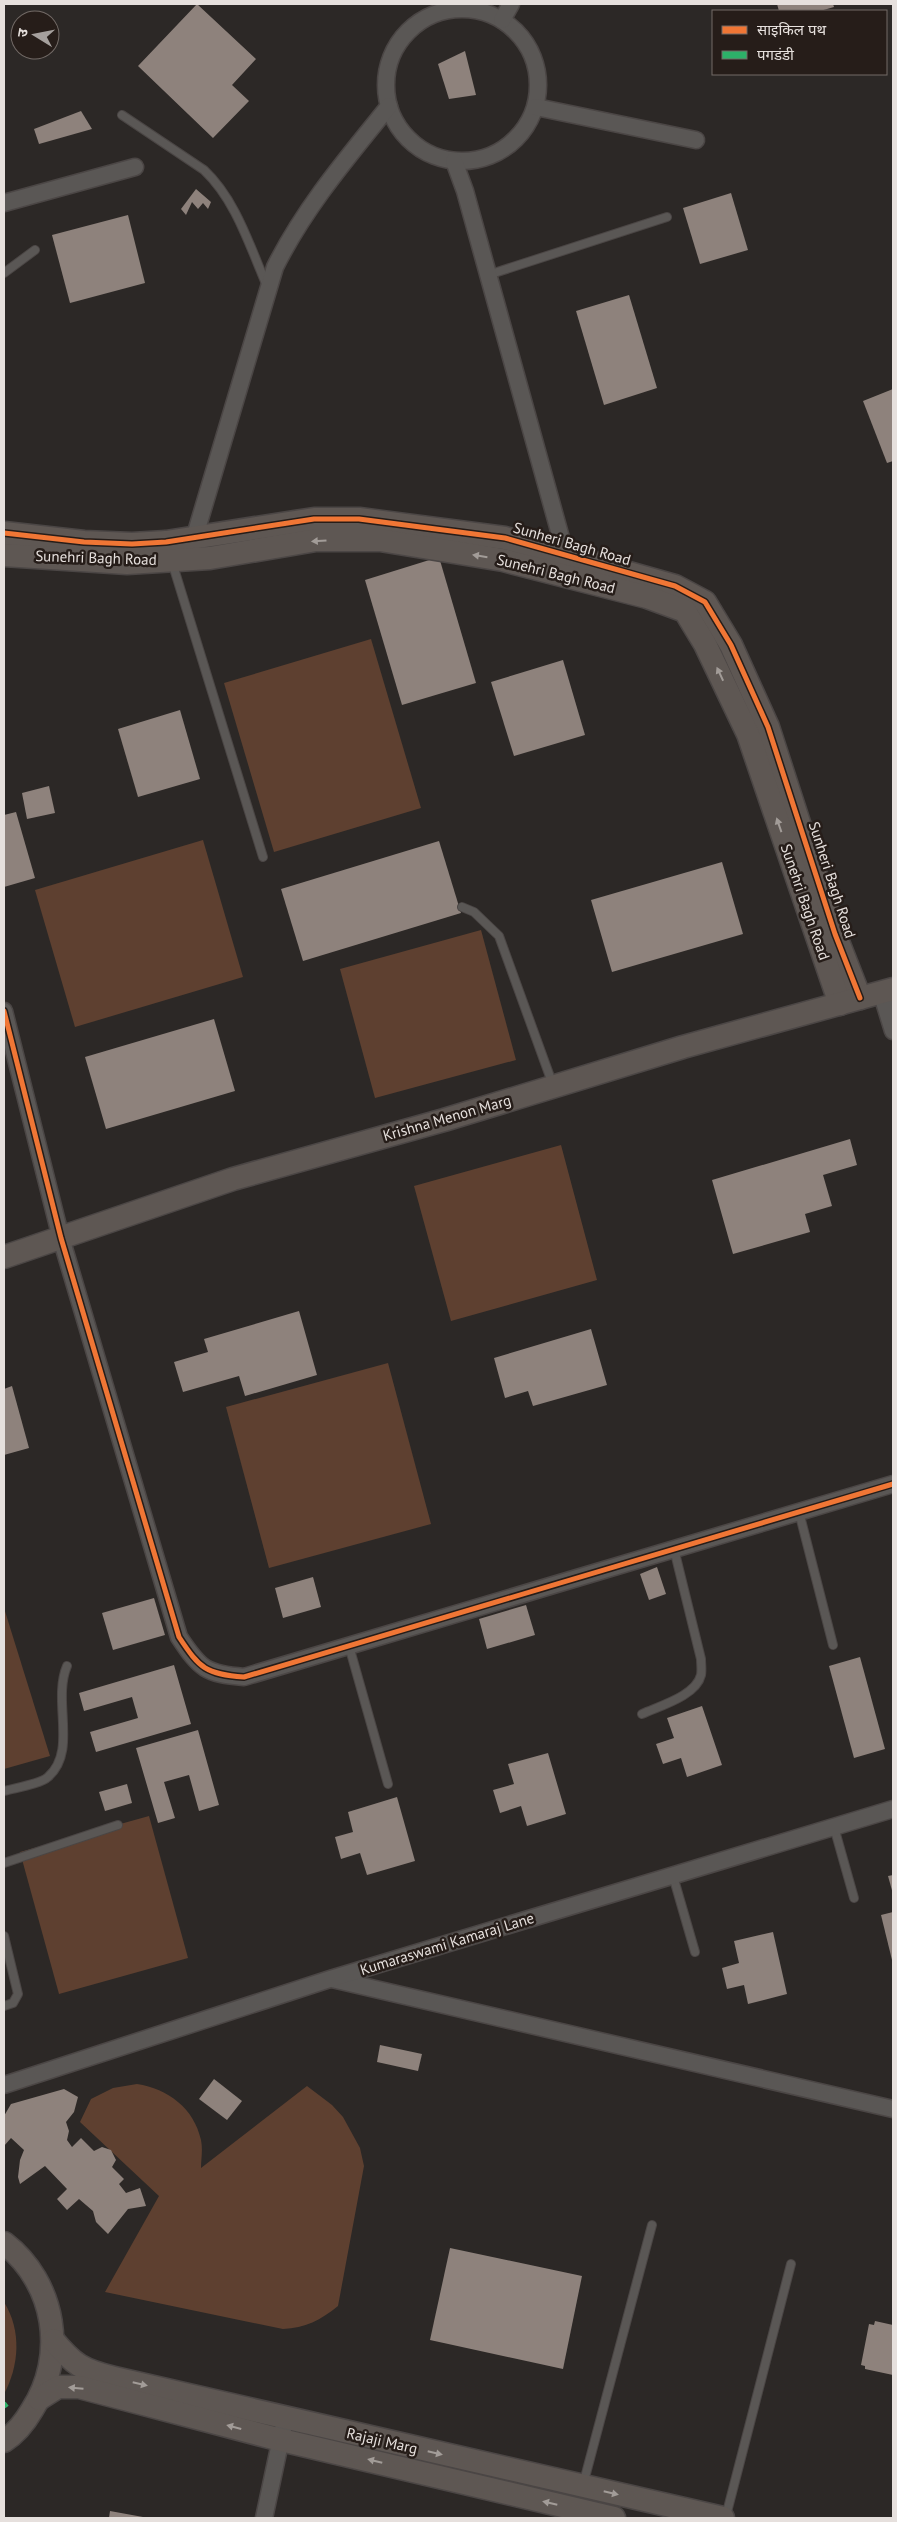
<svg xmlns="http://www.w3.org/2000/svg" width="897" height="2522" font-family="'PT Sans','Noto Sans Devanagari',sans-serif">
  <rect width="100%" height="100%" fill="#2c2826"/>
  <!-- green -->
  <g fill="#5e4030">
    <path d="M371,639l50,169 -147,44 -50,-169z"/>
    <path d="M203,840l40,137 -168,50 -40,-137z"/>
    <path d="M481,930l35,130 -141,38 -35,-129z"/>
    <path d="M561,1145l36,135 -146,41 -37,-135z"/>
    <path d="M388,1363l43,161 -162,44 -43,-161z"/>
    <path d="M4,1608l46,148 -46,13z"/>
    <path d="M149,1816l39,142 -129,36 -39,-142z"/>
    <path d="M137,2084c31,5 57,24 64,56 2,10 0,19 0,28l106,-82 25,19 11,12 17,31 4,18 -26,140c-17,14 -33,22 -55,23l-178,-37 54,-96 -79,-74 11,-23 22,-11z"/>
    <path d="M4,2302c18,29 15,64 0,92z"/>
  </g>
  <!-- building -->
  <g fill="#8e827c">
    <path d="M197,4l59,55 -24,26 17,16 -36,37 -75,-72z"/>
    <path d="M777,4h56l1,3 -14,4h-41z"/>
    <path d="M465,51l11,44 -27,4 -11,-35z"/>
    <path d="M81,111l11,18 -53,15 -5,-15z"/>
    <path d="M196,189l15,13 -3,7 -5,-6 -5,6 -6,-7 -6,13 -5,-6z"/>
    <path d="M731,193l17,57 -48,14 -17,-56z"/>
    <path d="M128,215l17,68 -75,20 -18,-68z"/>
    <path d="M629,295l28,93 -53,17 -28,-94z"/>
    <path d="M893,389v72l-6,2 -24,-62z"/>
    <path d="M439,557l37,126 -74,22 -37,-125z"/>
    <path d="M563,660l22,75 -71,21 -23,-74z"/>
    <path d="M180,710l20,69 -62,18 -20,-68z"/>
    <path d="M49,786l6,27 -28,6 -5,-26z"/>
    <path d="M16,812l19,66 -31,9v-72z"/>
    <path d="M439,841l22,72 -158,48 -22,-72z"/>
    <path d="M722,862l21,72 -131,38 -21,-72z"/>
    <path d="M214,1019l21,72 -129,38 -21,-72z"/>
    <path d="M850,1139l7,26 -34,10 9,31 -27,8 5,18 -77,22 -21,-74z"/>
    <path d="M299,1311l18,64 -72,21 -6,-20 -56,16 -9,-30 34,-10 -4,-13z"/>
    <path d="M591,1329l16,56 -74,21 -5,-15 -23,7 -11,-40z"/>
    <path d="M12,1386l17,62 -25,7v-66z"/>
    <path d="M657,1567l9,27 -17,6 -9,-26z"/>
    <path d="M313,1577l8,30 -38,11 -8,-30z"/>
    <path d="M154,1598l11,37 -52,15 -11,-37z"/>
    <path d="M526,1605l9,30 -48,14 -8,-30z"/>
    <path d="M860,1657l25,92 -31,9 -25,-92z"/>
    <path d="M174,1665l17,59 -95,28 -6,-20 48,-14 -6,-21 -48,14 -5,-18z"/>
    <path d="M702,1706l20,59 -35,12 -6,-19 -18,6 -7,-20 18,-6 -7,-20z"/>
    <path d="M198,1730l21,75 -20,6 -10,-36 -25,7 11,36 -17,5 -22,-75z"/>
    <path d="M548,1753l18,61 -39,12 -6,-20 -21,7 -7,-23 21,-6 -6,-20z"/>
    <path d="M127,1784l5,19 -27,8 -6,-19z"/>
    <path d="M397,1797l18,64 -48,14 -7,-22 -19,6 -6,-22 18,-5 -5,-20z"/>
    <path d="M893,1875v19l-5,-18z"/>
    <path d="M893,1912v48h-1l-11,-45z"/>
    <path d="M773,1932l14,62 -39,10 -4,-19 -17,4 -5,-21 17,-5 -5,-22z"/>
    <path d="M380,2045l42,9 -4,17 -41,-9z"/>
    <path d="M214,2079l28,22 -15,19 -28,-21z"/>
    <path d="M64,2089l14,8 -4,15 -8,10 3,9 -2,9 5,7 9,-9 13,13 8,-4 9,3 5,10 -4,7 12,12 -5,5 7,9 14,-5 6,18 -18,3 -20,25 -12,-12 -3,-11 -14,-12 -12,11 -10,-11 10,-10 -22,-23 -25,18 -2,-7 2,-17 4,-10 -13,-12 -7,8v-30l7,-12z"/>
    <path d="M450,2248l132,28 -19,93 -133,-29z"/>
    <path d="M875,2321l18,4v50l-28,-6v-3l-4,-1 8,-41 5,1z"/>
    <path d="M110,2511l33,6v1h-34z"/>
  </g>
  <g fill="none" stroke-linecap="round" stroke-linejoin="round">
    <!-- lane casing -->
    <g stroke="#4b4645" stroke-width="10">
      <g id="lane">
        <path d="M122,115l82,55c32,30 46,77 63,116"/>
        <path d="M4,273l31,-23"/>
        <path d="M488,275l179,-58"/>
        <path d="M172,562l91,295"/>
        <path d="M462,907l12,5 25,24 54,149"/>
        <path d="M799,1512l34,133"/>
        <path d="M349,1646l39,138"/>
        <path d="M642,1714c17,-8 54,-18 59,-39 1,-5 0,-11 0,-16l-27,-110"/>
        <path d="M4,1791c10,-3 37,-7 44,-14 30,-26 4,-76 19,-111"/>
        <path d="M834,1827l20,71"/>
        <path d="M4,1863l114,-38"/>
        <path d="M673,1876l22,76"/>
        <path d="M4,1936l14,58 -5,9 -9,3"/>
        <path d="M583,2485l69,-260"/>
        <path d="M726,2516l65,-252"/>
      </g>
    </g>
    <!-- street casing -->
    <g stroke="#4b4645" stroke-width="19">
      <g id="street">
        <circle cx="462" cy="85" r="76"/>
        <path d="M502,20l9,-16"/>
        <path d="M536,107l160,33"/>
        <path d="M454,161l11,30 101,365"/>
        <path d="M4,203l131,-36"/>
        <path d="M194,539l81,-272c30,-60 72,-109 114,-161"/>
        <path d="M881,992l12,39"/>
        <path d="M4,1011l57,227 118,399c21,32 27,37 65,40l649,-193"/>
        <path d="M332,1979l561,130"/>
        <path d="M4,2085l326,-106 563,-170"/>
        <path d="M264,2518l19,-89"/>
      </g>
    </g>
    <!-- secondary casing -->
    <g stroke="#4b4645" stroke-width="25">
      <g id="secondary">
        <path d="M4,533l80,9 48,2 34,-2 148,-23h45l146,19 170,48 30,16 26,43 37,82 67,207 25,64"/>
        <path d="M4,555l123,8 83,-5 106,-18h64l123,20 144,37 38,14 20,33 43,90 92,270"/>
        <path d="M4,1257l229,-78 211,-59 239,-73 210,-58"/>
        <path d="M4,2243c52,40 63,113 28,167 -7,12 -17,24 -28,31"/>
        <path d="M53,2340c21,25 29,30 61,38l609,140"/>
        <path d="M39,2399l19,-12h21l198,52 337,79"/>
      </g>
    </g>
    <!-- lane -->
    <use href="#lane" stroke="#5a5755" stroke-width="8"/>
    <!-- street -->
    <use href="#street" stroke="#5a5755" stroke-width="16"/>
    <!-- secondary -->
    <use href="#secondary" stroke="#5e5753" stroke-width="22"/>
    <!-- quiet -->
    <path stroke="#2db169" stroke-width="4" stroke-dasharray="8 4" stroke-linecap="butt" d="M4,2403l3,4"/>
    <!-- cycleway casing -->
    <g stroke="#261d19" stroke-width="8">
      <g id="cycleway">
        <path d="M4,533l80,9 48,2 34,-2 148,-23h45l146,19 170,48 30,16 26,43 37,82 67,207 25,64"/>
        <path d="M4,1011l57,227 118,399c21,32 27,37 65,40l649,-193"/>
      </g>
    </g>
    <!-- cycleway -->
    <use href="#cycleway" stroke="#f07635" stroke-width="5"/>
  </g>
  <!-- one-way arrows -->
  <defs><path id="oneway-solid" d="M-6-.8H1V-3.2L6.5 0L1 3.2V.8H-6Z" transform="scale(1.25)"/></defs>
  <g fill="#a29c98">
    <use href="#oneway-solid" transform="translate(319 541) rotate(176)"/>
    <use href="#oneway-solid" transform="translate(480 556) rotate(-171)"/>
    <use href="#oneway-solid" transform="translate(720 674) rotate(-115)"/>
    <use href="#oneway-solid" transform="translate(779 825) rotate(-109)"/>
    <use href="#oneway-solid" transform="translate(140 2384) rotate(13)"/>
    <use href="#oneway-solid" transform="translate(76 2388) rotate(-175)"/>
    <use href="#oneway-solid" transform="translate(234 2427) rotate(-165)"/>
    <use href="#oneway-solid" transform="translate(435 2453) rotate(13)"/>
    <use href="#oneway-solid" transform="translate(375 2461) rotate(-166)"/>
    <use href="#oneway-solid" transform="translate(611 2493) rotate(13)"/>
    <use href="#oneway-solid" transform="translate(550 2503) rotate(-167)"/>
  </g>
  <g text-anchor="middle" stroke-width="5" stroke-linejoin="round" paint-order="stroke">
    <!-- street labels -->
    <g font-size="15" fill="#e6e0dd" stroke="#261d19">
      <text transform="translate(572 544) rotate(16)" y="5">Sunheri Bagh Road</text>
      <text transform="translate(96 558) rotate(2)" y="5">Sunehri Bagh Road</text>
      <text transform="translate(556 574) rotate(14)" y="5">Sunehri Bagh Road</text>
      <text transform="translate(832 880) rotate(72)" y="5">Sunheri Bagh Road</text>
      <text transform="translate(805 902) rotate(71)" y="5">Sunehri Bagh Road</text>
      <text transform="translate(447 1118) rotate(-16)" y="5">Krishna Menon Marg</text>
      <text transform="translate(447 1944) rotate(-17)" y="5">Kumaraswami Kamaraj Lane</text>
      <text transform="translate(382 2441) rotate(13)" y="5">Rajaji Marg</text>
    </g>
  </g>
  <!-- border -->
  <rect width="897" height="2522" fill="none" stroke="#e6e0dd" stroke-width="10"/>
  <!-- legend -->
  <rect x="712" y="10" width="175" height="65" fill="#261d19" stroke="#736b67"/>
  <rect x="722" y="26" width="25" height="8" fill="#f07635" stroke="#736b67"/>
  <text x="757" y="35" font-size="15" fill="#e6e0dd">साइकिल पथ</text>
  <rect x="722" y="51" width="25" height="8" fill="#2db169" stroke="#736b67"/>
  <text x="757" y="60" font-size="15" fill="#e6e0dd">पगडंडी</text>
  <!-- north arrow -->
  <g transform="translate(35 35) rotate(280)"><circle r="24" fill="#261d19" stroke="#736b67"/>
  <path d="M0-4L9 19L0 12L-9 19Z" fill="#a5a09d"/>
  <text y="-8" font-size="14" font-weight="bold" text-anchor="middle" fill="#e6e0dd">उ</text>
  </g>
</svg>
